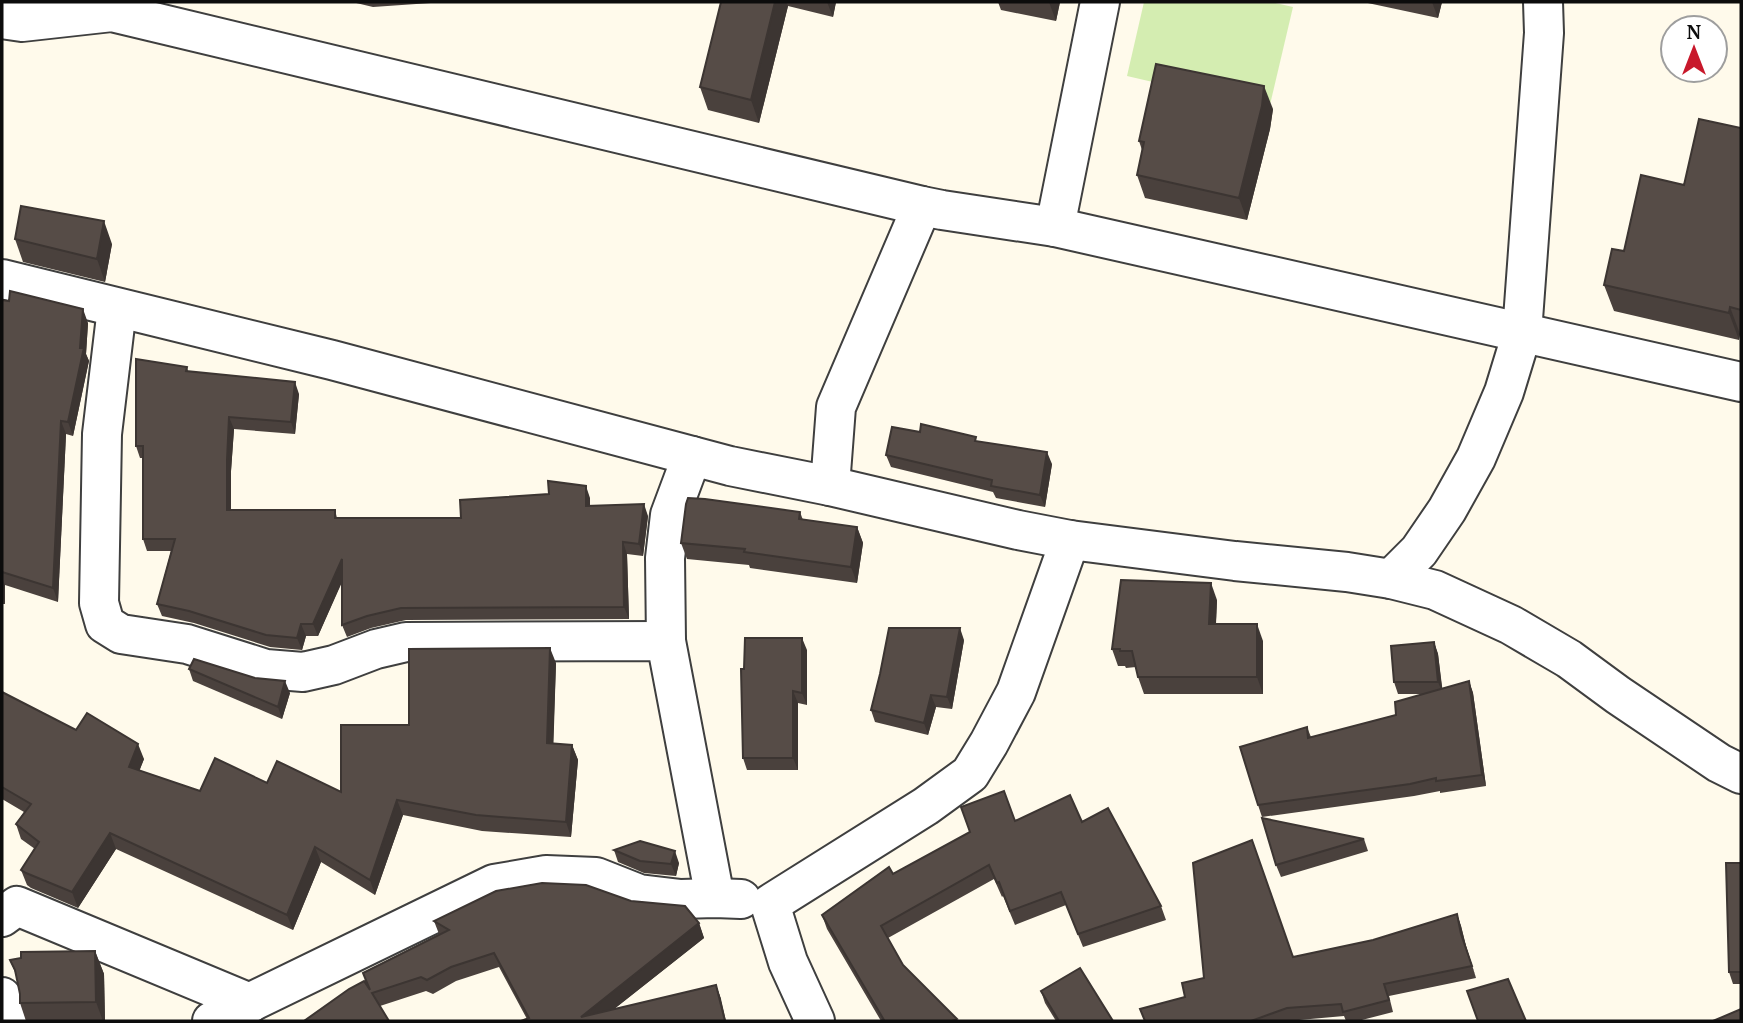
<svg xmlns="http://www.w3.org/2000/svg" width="1743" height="1023" font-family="'PT Serif',serif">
  <rect width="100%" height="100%" fill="#fffaeb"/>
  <!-- grass -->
  <path fill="#d4edb1" d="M1144,2h127l22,5 -24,102 -142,-33z"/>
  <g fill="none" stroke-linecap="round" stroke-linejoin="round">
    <!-- street casing -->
    <g stroke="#3f3f3f" stroke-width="42">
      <g id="street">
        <path d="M2,19l20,3 90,-10 810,194 20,4 113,17 686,155"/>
        <path d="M1055,227l45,-225"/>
        <path d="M2,279l330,81 398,106 100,20 188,44 52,10 165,21 112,11 44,7 44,11 76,35 58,34 49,36 101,68 22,11"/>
        <path d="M117,308l-15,126 -3,169 6,21 16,10 66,10 79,25 37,3 31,-7 42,-16 30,-7 260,-1 49,257"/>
        <path d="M830,486l6,-79 86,-201"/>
        <path d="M1391,579l28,-28 28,-41 29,-52 28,-66 18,-59 22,-300 -1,-31"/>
        <path d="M666,641l-1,-83 5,-43 22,-59"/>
        <path d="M2,917l15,-11 233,97"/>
        <path d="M2,997l5,24"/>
        <path d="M212,1021l282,-137 52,-9 50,2 43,17 42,5 34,-1 26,1"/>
        <path d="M815,1021l-27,-59 -18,-58 156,-98 44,-32 19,-31 27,-51 54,-152"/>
      </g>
    </g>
    <!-- street -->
    <use href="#street" stroke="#fff" stroke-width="38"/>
  </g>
  <!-- wall -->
  <g fill="#4a413d">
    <path d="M352,2h93l-72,5z"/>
    <path d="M721,2h115l-3,15 -45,-11 -29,117 -51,-13 -8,-23z"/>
    <path d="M998,2h62l-4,19 -55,-11z"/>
    <path d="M1363,2h79l-4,16z"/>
    <path d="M1273,109l-3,20 -23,91 -102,-22 -8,-23 5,-25 -3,-9z"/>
    <path d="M1741,128v206h-1l-1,6 -125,-29 -10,-26 20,-34 60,-66z"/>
    <path d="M15,239l97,5 -7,38 -82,-20z"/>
    <path d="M2,300l7,1 79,22 -2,31 3,7 -1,4 -15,71 -7,-2 -8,168 -53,-17v19h-3z"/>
    <path d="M187,367l1,4 111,23 -4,40 -61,-5 -3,42v39h104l2,8h124l129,-20v8l58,10 -5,40 -16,-2 2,65 -223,1 -35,8 -24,9 -5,-12v-44l-24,55h-12l-4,14 -32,-3 -76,-24 -32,-7 -5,-12 14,-53h-24l-4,-12v-81h-3l-4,-12z"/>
    <path d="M978,441l74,23 -7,43 -49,-9 -3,-6 -102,-25 -5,-12z"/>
    <path d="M800,512l3,8 54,7 6,16 -6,40 -107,-15 -1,-3 -62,-6 -6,-16z"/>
    <path d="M1217,600l-1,24 47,17v53h-119l-6,-17 -2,-10 -10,1 -1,-2h-7l-6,-17z"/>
    <path d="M964,640l-12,69 -16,-2 -8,28 -53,-13 -4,-12z"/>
    <path d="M1434,642l4,12 4,35 27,-8 4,12 13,93 -46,7v-2l-26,5 -152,21 -4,-12 49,-78 4,10 85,-22 29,-21h-27l-4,-12z"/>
    <path d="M807,650v55l-9,-2v67h-51l-4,-12 1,-89z"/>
    <path d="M556,663l-3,80 19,2 6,15 -7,77 -89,-6 -79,-16 -28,80 -54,-33 -28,68 -177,-81 -38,59 -47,-20 -4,-3 -6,-15 14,-21 -14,-10 -5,-15 8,-12 -22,-13v-107l74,38 68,29 -5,12 61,20 67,-8 74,9 68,-67z"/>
    <path d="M189,669l101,24 -8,26 -89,-38z"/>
    <path d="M1015,821l67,1 79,84 5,14 -83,27 -17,-42 -51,20 -12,-29 -1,1 -8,-18 -106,59 15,27 54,54v2h-76l-54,-92 -5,-14 71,-41z"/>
    <path d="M1364,839l4,12 -87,26 -5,-12z"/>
    <path d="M614,850l65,13 -3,13 -32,-3 -26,-11z"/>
    <path d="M1741,863v121h-8l-4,-12z"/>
    <path d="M631,901l68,22 5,15 -90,71 102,-24 5,14 -194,20 -28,-52 -43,14 -23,13 -7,-3 -46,15 -12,-19 -5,-14 76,-39 -5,-13z"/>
    <path d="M1457,914l4,12 5,20 10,32 -87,18 4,16 -35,9h-12l-2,-5 -56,5h-143l-5,-12 45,-12 108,-40 80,-17z"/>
    <path d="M95,951l9,23 1,47h-79l-6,-18v-9l-3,-17 -7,-17 11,-2z"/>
    <path d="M1041,991l72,30h-57l-11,-18z"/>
  </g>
  <!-- shaded-wall -->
  <g fill="#3c3532">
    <path d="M775,2h11l2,4 -29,117 -8,-23z"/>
    <path d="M827,2h9l-3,15z"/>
    <path d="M1049,2h11l-4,19z"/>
    <path d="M1432,2h10l-4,16z"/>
    <path d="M1264,86l9,23 -3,20 -23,91 -8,-22z"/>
    <path d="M104,221l8,23 -7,38 -8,-23z"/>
    <path d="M1730,307l10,27 -1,6 -10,-27z"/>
    <path d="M83,309l5,14 -2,31 3,7 -16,75 -5,-14 12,-74z"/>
    <path d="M295,382l4,12 -4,40 -4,-12z"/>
    <path d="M229,417l5,12 -3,42v51l-4,-12v-50z"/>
    <path d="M61,421l5,13 -8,168 -5,-14z"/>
    <path d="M1047,452l5,12 -7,43 -5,-12z"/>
    <path d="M586,486l4,12v20l-4,-12z"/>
    <path d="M644,504l4,12 -5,40 -4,-12z"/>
    <path d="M857,527l6,16 -6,40 -6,-16z"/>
    <path d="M623,542l4,12 2,65 -5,-12z"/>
    <path d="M342,559l5,12 -29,65 -5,-12z"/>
    <path d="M2,577l3,8v19l-3,-8z"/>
    <path d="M1211,583l6,17 -2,41 -6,-17z"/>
    <path d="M301,624l5,12 -4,14 -5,-12z"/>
    <path d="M1257,624l6,17v53l-6,-17z"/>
    <path d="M960,628l4,12 -12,69 -5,-12z"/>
    <path d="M802,638l5,12v55l-5,-12z"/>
    <path d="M1434,642l4,12 5,40 -5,-12z"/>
    <path d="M550,648l6,15 -3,95 -6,-15z"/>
    <path d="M285,681l5,12 -8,26 -4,-12z"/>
    <path d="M1469,681l4,12 13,93 -4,-11z"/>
    <path d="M793,691l5,12v67l-5,-12z"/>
    <path d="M931,695l5,12 -8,28 -4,-12z"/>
    <path d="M138,744l6,15 -9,23 -6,-15z"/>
    <path d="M572,745l6,15 -7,77 -5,-15z"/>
    <path d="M397,800l6,15 -28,80 -5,-15z"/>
    <path d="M110,833l6,16 -38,59 -6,-16z"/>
    <path d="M315,847l6,15 -28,68 -6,-15z"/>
    <path d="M675,851l4,12 -3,13 -5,-12z"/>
    <path d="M1457,914l4,12 5,20 10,32 -15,-44z"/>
    <path d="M699,923l5,15 -105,83 -18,-4z"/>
    <path d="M95,951l9,23 1,47h-2l-7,-19z"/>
    <path d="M716,985l5,14 5,22h-1z"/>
  </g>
  <!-- building -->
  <g fill="#564c47" stroke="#3c3532" stroke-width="2">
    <path d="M721,2h54l-24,98 -51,-13z"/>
    <path d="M1156,64l108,22 -2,20 -23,92 -102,-23 7,-33 -5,-1z"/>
    <path d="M1699,119l42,9v182l-11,-3 -1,6 -125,-28 8,-36 12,2 17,-76 43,10z"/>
    <path d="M21,206l83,15 -7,38 -82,-20z"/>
    <path d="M10,291l73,18 -3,39h4l-1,4 -15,70 -7,-1 -8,167 -51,-16v-272l7,1z"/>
    <path d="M136,359l51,8 -1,4 109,11 -4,40 -62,-5 -2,43v50h108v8h126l-1,-18 89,-6 -1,-13 38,5v20l58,-2 -5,40 -16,-2 1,65 -223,1 -34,8 -25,9v-66l-29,65h-12l-4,14 -31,-3 -77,-24 -32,-7 18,-65h-32v-93h-7z"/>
    <path d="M921,424l55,13 -1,4 72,11 -7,43 -49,-9 1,-6 -106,-25 6,-28 28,5z"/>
    <path d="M688,498l17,1 95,13 -1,7 58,8 -6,40 -107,-15 1,-3 -64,-6 5,-39z"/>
    <path d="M1121,580l90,3 -2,41h48v53h-119l-6,-26h-12v-2h-8z"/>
    <path d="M889,628h71l-13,69 -16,-2 -7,28 -53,-13 9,-36z"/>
    <path d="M745,638h57v55l-9,-2v67h-50l-2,-89h3z"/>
    <path d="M1434,642l4,40h-44l-3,-36z"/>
    <path d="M550,648l-3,95 25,2 -6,77 -90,-7 -79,-15 -27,80 -55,-33 -28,68 -177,-82 -38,59 -46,-19 -5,-3 18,-28 -23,-18 15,-20 -29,-17v-95l74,38 11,-17 51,31 -9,23 71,24 15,-33 52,25 10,-22 64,31v-67h68v-76z"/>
    <path d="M194,659l61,19 30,3 -7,26 -89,-38z"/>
    <path d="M1469,681l13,94 -46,6v-3l-26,6 -152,21 -18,-58 67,-20 1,11 88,-23 -1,-13z"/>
    <path d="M1004,791l11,30 55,-26 12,27 26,-14 53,98 -83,28 -17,-42 -51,19 -11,-29 -2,1 -8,-18 -108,61 22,39 54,54 -5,2h-70l2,-1 -62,-105 67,-48 4,7 77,-42 -9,-25z"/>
    <path d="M1262,818l102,21 -88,26z"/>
    <path d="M1252,840l41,117 80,-17 84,-26 4,20 11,32 -88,18 5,16 -46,12 -2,-8 -54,4 -36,13h-106l-5,-12 45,-12 -3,-14 22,-5 -11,-115z"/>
    <path d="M640,841l35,10 -4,13 -31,-3 -26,-11z"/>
    <path d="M1726,863h15v109h-12z"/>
    <path d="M542,883l44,2 45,16 54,5 14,17 -118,94 135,-32 9,36h-204l8,-3 -35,-65 -43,14 -24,13 -6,-3 -49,16 17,28h-85l45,-32 15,-8 6,9 -7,-17 86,-43 -15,-9 62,-30z"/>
    <path d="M95,951l1,51 -76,1v-9l-5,-24 -5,-10 11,-2v-6z"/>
    <path d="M1080,968l33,53h-54l-18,-30z"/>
    <path d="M1508,979l18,42h-48l-11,-30z"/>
    <path d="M1741,1009v12h-28z"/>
  </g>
  <!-- border -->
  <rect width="1743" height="1023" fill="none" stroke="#0c0c0c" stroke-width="7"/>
  <!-- north arrow -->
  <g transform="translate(1694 49)"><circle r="33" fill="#ffffff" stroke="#9e9e9e" stroke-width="2"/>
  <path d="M0-5L12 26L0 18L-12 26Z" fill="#c8182b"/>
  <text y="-10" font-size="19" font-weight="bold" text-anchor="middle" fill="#0c0c0c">N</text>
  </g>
</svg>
